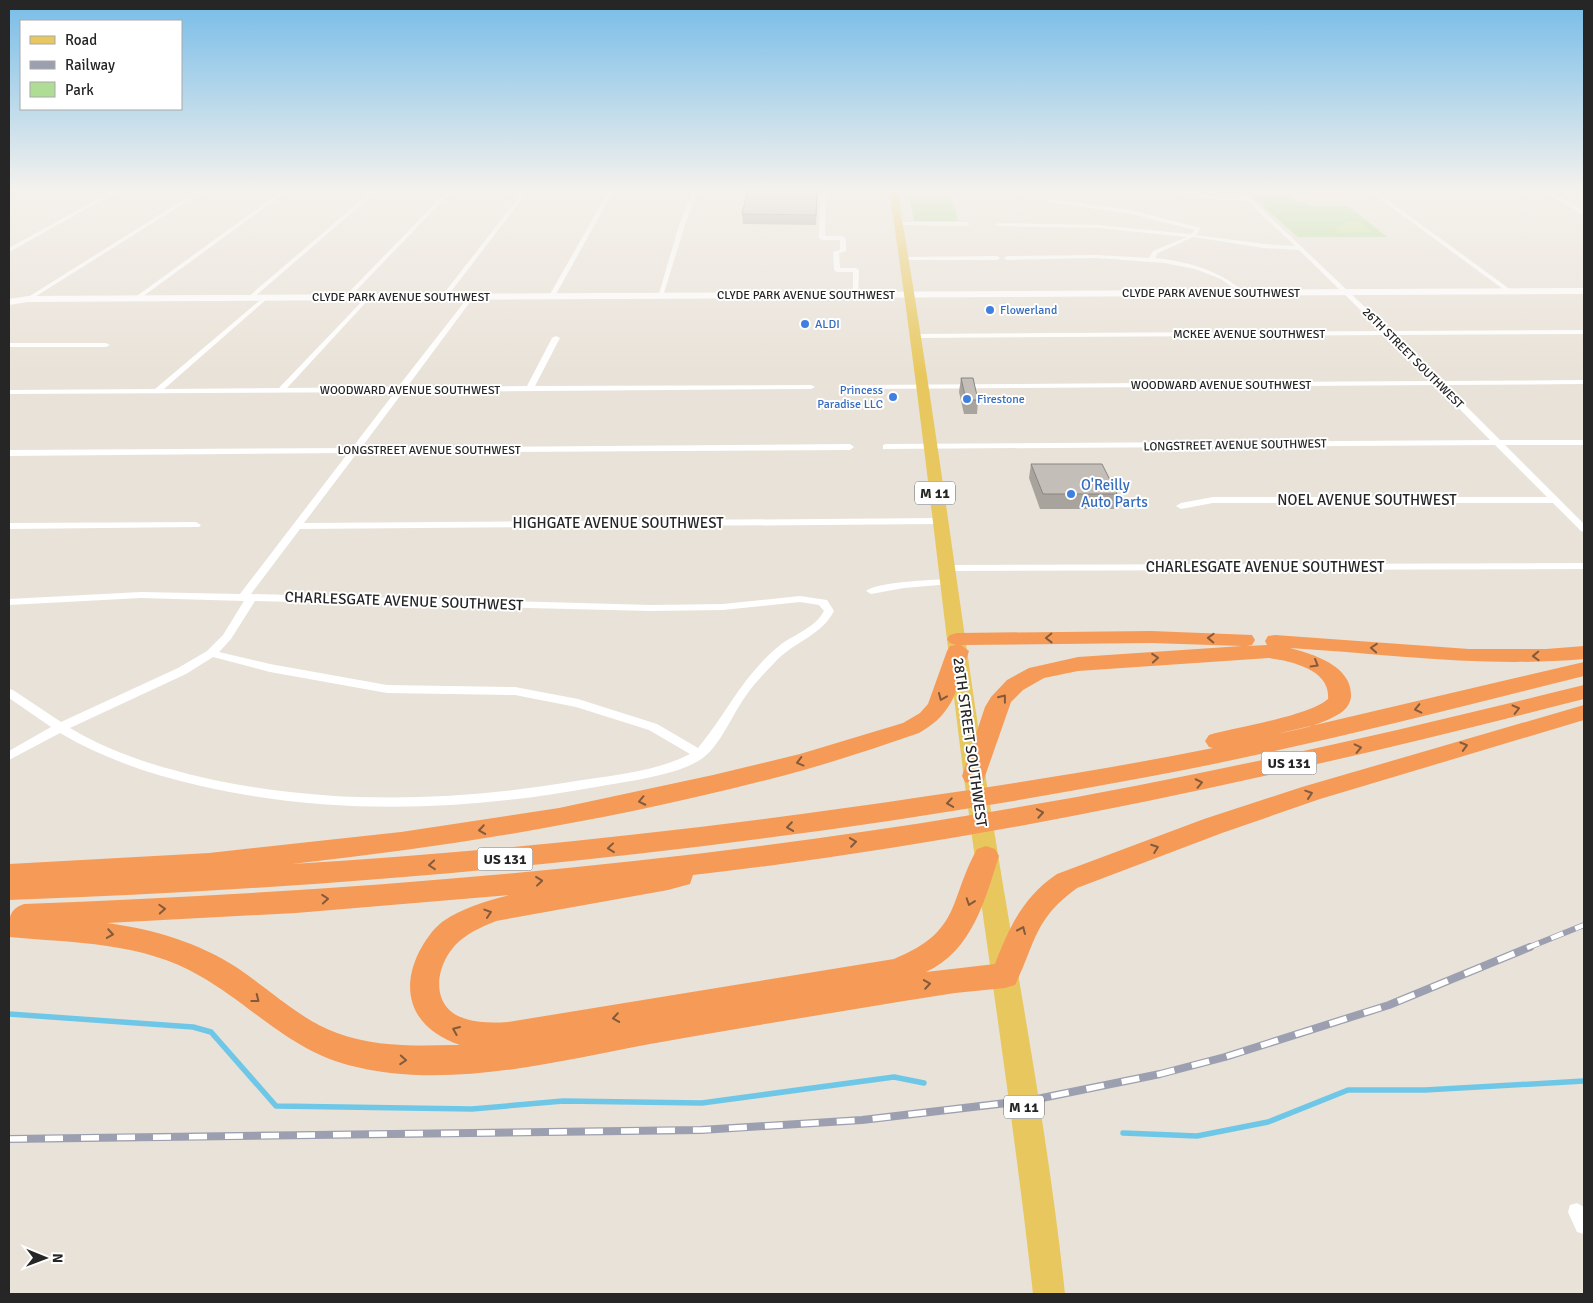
<svg xmlns="http://www.w3.org/2000/svg" width="1593" height="1303" font-family="Signika,sans-serif">
  <rect width="100%" height="100%" fill="#e9e2d8"/>
  <!-- green -->
  <g fill="#afdd96">
    <path d="M1245,190h26l40,16h37l39,31h-89z"/>
    <path d="M910,199h42l6,22h-44z"/>
  </g>
  <!-- pitch -->
  <path fill="#c2e592" d="M1348,222h12l12,10 -34,1 -3,-5z"/>
  <g fill="none" stroke-linecap="round" stroke-linejoin="round">
    <!-- stream -->
    <g stroke="#6fc7e7" stroke-width="5.5">
      <path d="M9,1014l184,13 18,5 65,74 196,3 91,-8 139,2 192,-26 30,6"/>
      <path d="M1123,1133l74,3 71,-14 80,-32h77l159,-9"/>
    </g>
    <!-- street -->
    <g fill="#fff" fill-rule="evenodd">
      <path d="M114,190h6l-111,62v-4z"/>
      <path d="M199,190h6l-175,110 -5,-1z"/>
      <path d="M283,190h6l-151,110h-4v-2z"/>
      <path d="M373,190h5l-126,109h-4v-2z"/>
      <path d="M448,190h5l-104,108h-4v-2z"/>
      <path d="M524,190h5l-83,108h-4v-2z"/>
      <path d="M609,190h5l-59,106 -5,1 -1,-1z"/>
      <path d="M693,190h5l-13,35 -22,71 -5,1 21,-72z"/>
      <path d="M820,190h6l-1,46h18l3,2v13l-7,2 1,15h16l3,2 -1,26 -5,-1v-23h-16l-3,-2 -1,-18 7,-2v-10h-18l-3,-2z"/>
      <path d="M1162,190h14l34,5 33,1 -6,-6h5l148,141 194,-1v4l-190,1 46,46 144,-1v4l-139,1 55,55h84v5h-79l79,79v8l-3,-1 -28,-28h-340l-32,6 -5,-3 5,-3 32,-6h334l-52,-52 -612,4v-4l3,-1 604,-4 -54,-55 -578,4 -4,-2 4,-2 573,-4 -45,-46 -471,3 -4,-2 4,-2 467,-3 -83,-81 -35,-2 -71,-11 -35,16 -3,5c36,4 62,12 90,34v2l-2,1 -22,-16 -26,-10 -30,-6 -68,-5 -90,2 -3,-2 3,-2 90,-1 52,3 4,-7 34,-14 -89,-9 -102,-2 2,-3 100,2 93,9 4,-4 -64,-16 -84,-12 2,-3 82,11 70,18 -5,7 68,9 31,2 -49,-46 -36,-1z"/>
      <path d="M1368,190h6l137,100v2h-4z"/>
      <path d="M1541,190h6l37,21v4z"/>
      <path d="M898,222h69l3,2 -3,2 -71,-1z"/>
      <path d="M904,257l93,-1 3,2 -3,2h-95l-1,-1z"/>
      <path d="M368,295l3,2 -1,1 -83,90 111,-1 71,-91 2,-1 3,2 -1,1 -66,89 120,-1 25,-48 4,-2 4,2 -25,48 276,-1 4,2 -4,2 -408,3 -42,56 489,-4 4,3 -4,3 -493,3 -53,70 634,-5 5,3 -5,3 -638,5 -49,65 400,11 72,-1 77,-8 27,4 7,11c-12,24 -40,31 -58,50 -11,12 -22,22 -31,36 -12,17 -25,48 -41,60 -25,19 -77,24 -108,30 -131,24 -264,29 -395,-1 -49,-11 -97,-27 -141,-53l-51,27v-9l42,-24 -42,-29v-9l4,1 48,32 117,-54 29,-17 16,-16 21,-34 -103,-3 -132,7v-6l132,-7 99,2 108,-141 -339,3v-6l343,-2 43,-56 -386,2v-4l146,-1 110,-93 2,1v2l-103,90 115,-1zM255,601l396,10 72,-1 77,-8 19,3 5,6c-10,18 -30,23 -45,35 -37,30 -52,67 -81,102l-41,-24 -79,-25 -63,-12 -128,-2 -117,-21 -51,-12 12,-13zM213,657l57,15 117,21 128,2 61,12 73,23 41,24c-35,18 -76,21 -114,27 -123,21 -249,24 -371,-3 -48,-11 -93,-25 -135,-50l116,-54z"/>
      <path d="M9,343h97l4,2 -4,2h-97z"/>
      <path d="M196,522l5,3 -2,2 -190,2v-6z"/>
      <path d="M1584,563v6l-639,2 -5,-3 5,-3z"/>
      <path d="M947,579l5,3 -1,2 -47,4 -33,6 -5,-3c10,-9 65,-11 81,-12z"/>
      <path d="M1577,1203l7,4v27l-7,-2 -9,-20 2,-7z"/>
    </g>
    <!-- secondary -->
    <path fill="#fff" fill-rule="evenodd" d="M1584,288v6l-1556,8 -19,3v-6l19,-3z"/>
    <!-- primary -->
    <path fill="#e8c85e" fill-rule="evenodd" d="M889,190h8c34,196 59,392 89,589 26,171 61,342 79,515h-32c-19,-172 -46,-344 -69,-516 -25,-196 -45,-392 -75,-588z"/>
    <!-- highway -->
    <g fill="#f59b57" fill-rule="evenodd">
      <path d="M1151,631l101,4 3,5 -3,5 -5,1 20,-1 -2,-4 3,-5 7,-1 194,14h77l38,-3v13c-99,9 -196,-5 -294,-11 23,6 63,18 61,49 -1,8 -7,15 -14,18 -23,14 -56,17 -82,24l329,-77v14c-145,36 -290,74 -437,101 -375,71 -757,110 -1138,123v-36l200,-11 192,-21 158,-24 154,-33 87,-21 103,-31 17,-10 8,-9 19,-53 3,-5 6,-1 -6,-2 -3,-4 3,-4 7,-2zM1151,643l91,3 -164,11 -49,11 -22,12 -16,17 -6,10 -23,69 3,6 9,3 9,-3 28,-80 12,-12 21,-12 34,-7 191,-13c23,3 62,12 59,41 -19,17 -91,28 -119,36l-4,6 4,6 4,1c-94,19 -190,34 -285,48 -211,32 -423,55 -636,68 173,-19 344,-48 512,-94 39,-11 77,-24 115,-37 37,-21 37,-44 50,-82l-8,-6z"/>
      <path d="M1584,685v14c-294,75 -590,142 -891,176l-3,9 -22,6 -172,31c-12,5 -24,10 -34,18 -26,20 -36,68 4,80 13,4 28,4 42,3l386,-63c68,-28 54,-57 83,-110l9,-3 9,3 4,7c-14,44 -27,95 -73,116l69,-8c14,-37 29,-68 62,-90l147,-55 98,-32 282,-82v15l-264,79 -98,34 -145,55c-43,31 -41,54 -62,97l-10,3 -50,5 -51,8c-85,14 -170,28 -254,43 -97,18 -204,47 -302,21 -59,-16 -97,-60 -148,-89 -57,-34 -127,-33 -191,-39 0,-16 -2,-27 15,-33 317,-12 634,-37 947,-89 207,-33 410,-80 613,-130zM510,895c-24,6 -48,13 -68,27 -10,8 -17,19 -23,30 -21,43 -4,78 41,93h-6c-38,1 -80,2 -117,-12 -36,-13 -66,-42 -98,-64 -39,-26 -86,-40 -132,-46l189,-10z"/>
    </g>
    <!-- rail-far1 casing -->
    <g stroke="#9c9fb0" stroke-width="6">
      <path id="rail-far1" d="M1527,948l57,-23"/>
    </g>
    <!-- rail casing -->
    <g stroke="#9c9fb0" stroke-width="8">
      <path id="rail" d="M9,1139l692,-9 161,-10 170,-20 128,-26 65,-17 164,-52 141,-58"/>
    </g>
    <!-- rail-far1 -->
    <use href="#rail-far1" stroke="#fff" stroke-width="4.5" stroke-dasharray="13" stroke-linecap="butt"/>
    <!-- rail -->
    <use href="#rail" stroke="#fff" stroke-width="5.5" stroke-dasharray="18" stroke-linecap="butt"/>
  </g>
  <!-- wall -->
  <g fill="#a9a39e">
    <path d="M748,190h70l-2,35 -73,-1 -1,-10z"/>
    <path d="M961,378l17,22 -1,14h-13l-5,-22z"/>
    <path d="M1031,464l86,30 -3,15h-74l-11,-31z"/>
  </g>
  <!-- building -->
  <g fill="#c4beb8" stroke="#898581">
    <path d="M748,190h69l-1,25 -74,-1z"/>
    <path d="M961,378h12l5,22h-12z"/>
    <path d="M1031,464h71l15,30h-74z"/>
  </g>
  <!-- one-way arrows -->
  <defs><path id="oneway-chevron" d="M-2-3.5L2.5 0L-2 3.5" fill="none" stroke-width="1.6" stroke-linecap="round" stroke-linejoin="round" transform="scale(1.25)"/></defs>
  <g stroke="#835b3c">
    <use href="#oneway-chevron" transform="translate(1049 638) rotate(179)"/>
    <use href="#oneway-chevron" transform="translate(1211 638) rotate(-178)"/>
    <use href="#oneway-chevron" transform="translate(1374 648) rotate(-176)"/>
    <use href="#oneway-chevron" transform="translate(1536 656) rotate(178)"/>
    <use href="#oneway-chevron" transform="translate(1155 658) rotate(-4)"/>
    <use href="#oneway-chevron" transform="translate(1315 664) rotate(30)"/>
    <use href="#oneway-chevron" transform="translate(942 697) rotate(113)"/>
    <use href="#oneway-chevron" transform="translate(1003 698) rotate(-52)"/>
    <use href="#oneway-chevron" transform="translate(1418 709) rotate(167)"/>
    <use href="#oneway-chevron" transform="translate(1516 709) rotate(-14)"/>
    <use href="#oneway-chevron" transform="translate(1464 746) rotate(-16)"/>
    <use href="#oneway-chevron" transform="translate(1358 748) rotate(-13)"/>
    <use href="#oneway-chevron" transform="translate(800 762) rotate(165)"/>
    <use href="#oneway-chevron" transform="translate(1199 783) rotate(-12)"/>
    <use href="#oneway-chevron" transform="translate(1309 794) rotate(-18)"/>
    <use href="#oneway-chevron" transform="translate(642 801) rotate(168)"/>
    <use href="#oneway-chevron" transform="translate(950 803) rotate(171)"/>
    <use href="#oneway-chevron" transform="translate(1040 813) rotate(-10)"/>
    <use href="#oneway-chevron" transform="translate(790 827) rotate(172)"/>
    <use href="#oneway-chevron" transform="translate(482 830) rotate(171)"/>
    <use href="#oneway-chevron" transform="translate(853 842) rotate(-8)"/>
    <use href="#oneway-chevron" transform="translate(611 848) rotate(174)"/>
    <use href="#oneway-chevron" transform="translate(1155 848) rotate(-20)"/>
    <use href="#oneway-chevron" transform="translate(432 865) rotate(175)"/>
    <use href="#oneway-chevron" transform="translate(539 881) rotate(-6)"/>
    <use href="#oneway-chevron" transform="translate(325 899) rotate(-4)"/>
    <use href="#oneway-chevron" transform="translate(970 902) rotate(109)"/>
    <use href="#oneway-chevron" transform="translate(162 909) rotate(-3)"/>
    <use href="#oneway-chevron" transform="translate(488 913) rotate(-18)"/>
    <use href="#oneway-chevron" transform="translate(1022 930) rotate(-66)"/>
    <use href="#oneway-chevron" transform="translate(110 934) rotate(9)"/>
    <use href="#oneway-chevron" transform="translate(927 984) rotate(-9)"/>
    <use href="#oneway-chevron" transform="translate(256 999) rotate(38)"/>
    <use href="#oneway-chevron" transform="translate(616 1018) rotate(171)"/>
    <use href="#oneway-chevron" transform="translate(456 1030) rotate(-157)"/>
    <use href="#oneway-chevron" transform="translate(403 1060) rotate(4)"/>
  </g>
  <!-- sky -->
  <linearGradient id="sky" x2="0" y2="1"><stop stop-color="#77bce8"/><stop offset="0.51" stop-color="#f5f2ed"/><stop offset="1" stop-color="#f5f2ed" stop-opacity="0"/></linearGradient>
  <rect width="1593" height="373" fill="url(#sky)"/>
  <!-- markers -->
  <g fill="#3f7fe0" stroke="#fff" stroke-width="2">
    <circle cx="990" cy="310" r="5"/>
    <circle cx="805" cy="324" r="5"/>
    <circle cx="893" cy="397" r="5"/>
    <circle cx="967" cy="399" r="5"/>
    <circle cx="1071" cy="494" r="5"/>
  </g>
  <g text-anchor="middle" stroke-width="4" stroke-linejoin="round" paint-order="stroke">
    <!-- far-street labels -->
    <g font-size="12" fill="#262626" stroke="#fff">
      <text x="1211" y="297">CLYDE PARK AVENUE SOUTHWEST</text>
      <text x="806" y="299">CLYDE PARK AVENUE SOUTHWEST</text>
      <text x="401" y="301">CLYDE PARK AVENUE SOUTHWEST</text>
      <text x="1249" y="338">MCKEE AVENUE SOUTHWEST</text>
      <text transform="translate(1413 358) rotate(45)" y="4">26TH STREET SOUTHWEST</text>
      <text x="1221" y="389">WOODWARD AVENUE SOUTHWEST</text>
      <text x="410" y="394">WOODWARD AVENUE SOUTHWEST</text>
      <text transform="translate(1235 445) rotate(-1)" y="4">LONGSTREET AVENUE SOUTHWEST</text>
      <text x="429" y="454">LONGSTREET AVENUE SOUTHWEST</text>
    </g>
    <!-- far-shop labels -->
    <g font-size="12" fill="#366cbe" stroke="#fff" text-anchor="start">
      <text x="1000" y="314">Flowerland</text>
      <text x="815" y="328">ALDI</text>
      <text x="883" y="394" text-anchor="end">Princess<tspan x="883" dy="14">Paradise LLC</tspan></text>
      <text x="977" y="403">Firestone</text>
    </g>
    <!-- shield labels -->
    <g fill="#fff" stroke="#676767" stroke-width="1">
      <rect x="915" y="481.5" width="40" height="23" rx="4"/>
      <rect x="1261.5" y="751.5" width="55" height="23" rx="4"/>
      <rect x="477.5" y="847.5" width="55" height="23" rx="4"/>
      <rect x="1004" y="1095.5" width="40" height="23" rx="4"/>
    </g>
    <g font-size="14" font-weight="bold" fill="#262626">
      <text x="935" y="498">M 11</text>
      <text x="1289" y="768">US 131</text>
      <text x="505" y="864">US 131</text>
      <text x="1024" y="1112">M 11</text>
    </g>
    <!-- shop labels -->
    <g font-size="15" fill="#366cbe" stroke="#fff" text-anchor="start">
      <text x="1081" y="490">O'Reilly<tspan x="1081" dy="17">Auto Parts</tspan></text>
    </g>
    <!-- street labels -->
    <g font-size="15" fill="#262626" stroke="#fff">
      <text x="1367" y="505">NOEL AVENUE SOUTHWEST</text>
      <text x="618" y="528">HIGHGATE AVENUE SOUTHWEST</text>
      <text x="1265" y="572">CHARLESGATE AVENUE SOUTHWEST</text>
      <text transform="translate(404 601) rotate(2)" y="5">CHARLESGATE AVENUE SOUTHWEST</text>
      <text transform="translate(970 742) rotate(82)" y="5">28TH STREET SOUTHWEST</text>
    </g>
  </g>
  <!-- border -->
  <rect width="1593" height="1303" fill="none" stroke="#262626" stroke-width="20"/>
  <!-- legend -->
  <rect x="20" y="20" width="162" height="90" fill="#ffffff" stroke="#a8a8a8"/>
  <rect x="30" y="36" width="25" height="8" fill="#e8c85e" stroke="#a8a8a8"/>
  <text x="65" y="45" font-size="15" fill="#262626">Road</text>
  <rect x="30" y="61" width="25" height="8" fill="#9c9fb0" stroke="#a8a8a8"/>
  <text x="65" y="70" font-size="15" fill="#262626">Railway</text>
  <rect x="30" y="82" width="25" height="15" fill="#afdd96" stroke="#a8a8a8"/>
  <text x="65" y="95" font-size="15" fill="#262626">Park</text>
  <!-- north arrow -->
  <g transform="translate(45 1258) rotate(91)" stroke="#ffffff" stroke-width="4" paint-order="stroke">
  <path d="M0-4L9 19L0 12L-9 19Z" fill="#262626"/>
  <text y="-8" font-size="14" font-weight="bold" text-anchor="middle" fill="#262626">N</text>
  </g>
</svg>
